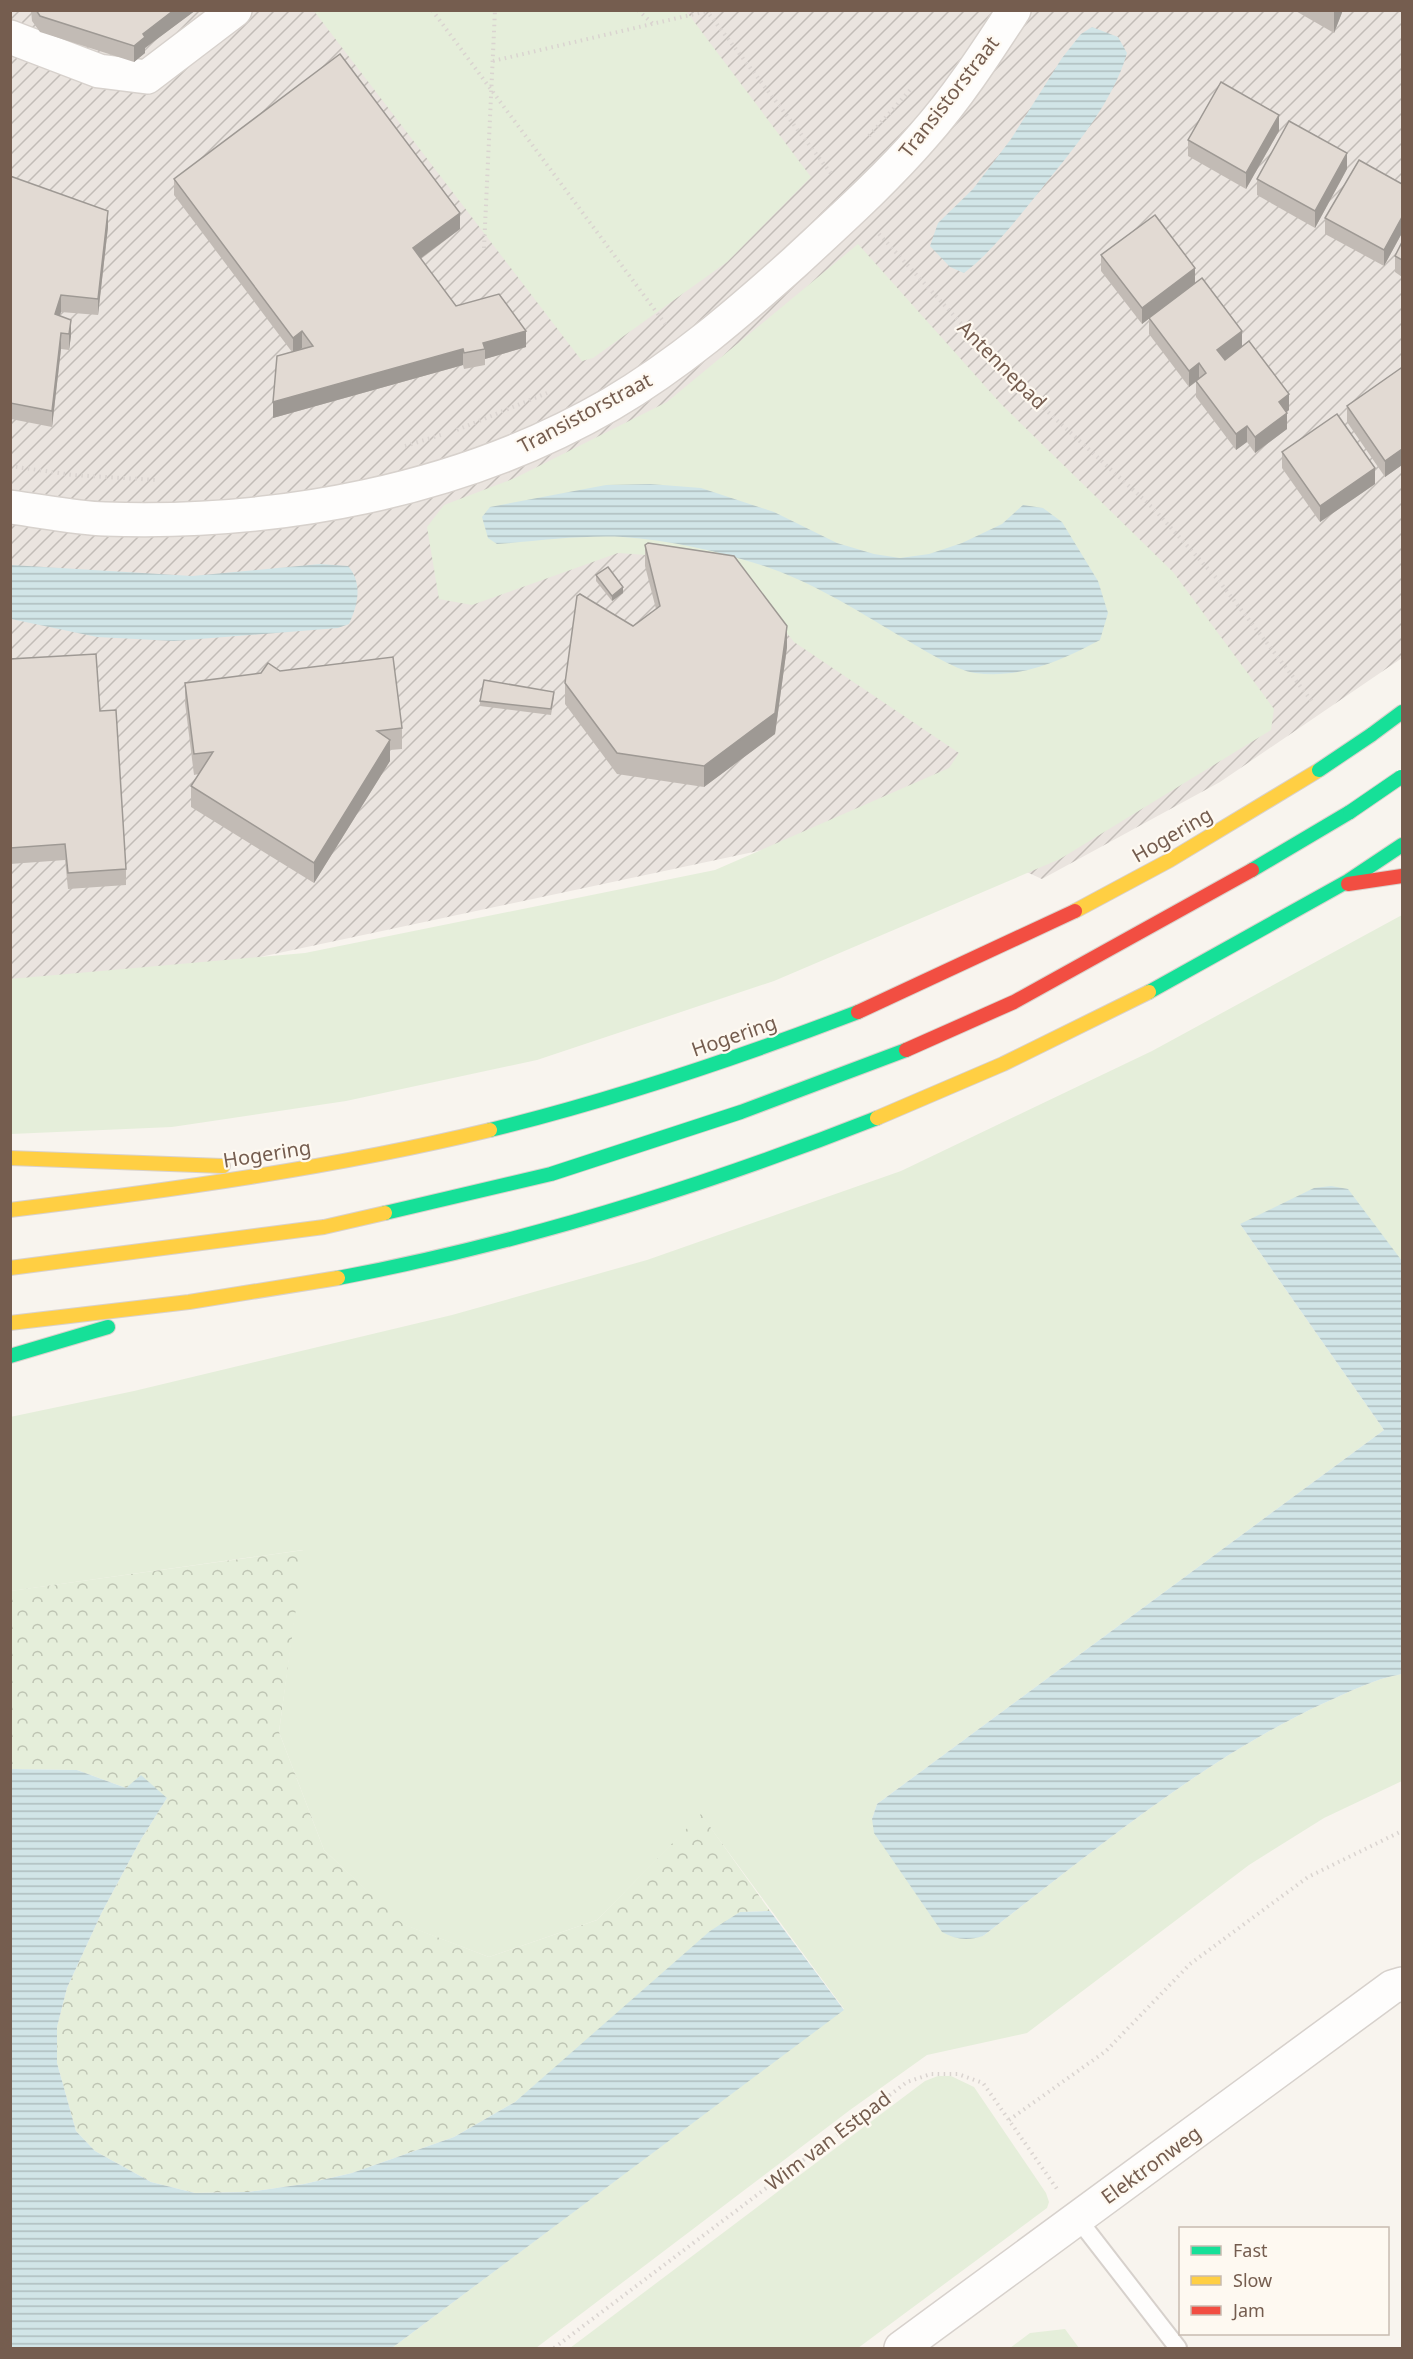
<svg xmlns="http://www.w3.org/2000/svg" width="1413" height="2359" font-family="'Noto Sans',sans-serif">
  <defs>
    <pattern id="industrial-furrows" width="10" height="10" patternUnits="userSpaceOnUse" patternTransform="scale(1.5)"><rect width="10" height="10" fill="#eae4df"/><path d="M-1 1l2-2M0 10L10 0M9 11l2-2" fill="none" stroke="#c2bcb7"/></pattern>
    <pattern id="forest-crowns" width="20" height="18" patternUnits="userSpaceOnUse" patternTransform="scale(1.5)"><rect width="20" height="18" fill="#e5eeda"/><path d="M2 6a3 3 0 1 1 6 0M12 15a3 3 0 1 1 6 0" fill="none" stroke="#bec4b3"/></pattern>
    <pattern id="water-rules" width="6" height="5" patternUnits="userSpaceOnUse" patternTransform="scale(1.5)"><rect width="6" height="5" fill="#d1e5e7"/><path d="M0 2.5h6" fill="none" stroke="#aebdbe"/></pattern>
  </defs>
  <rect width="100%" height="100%" fill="#f8f4ee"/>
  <!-- industrial -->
  <path fill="url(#industrial-furrows)" d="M10,11h1392v647l-182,124 -178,97 -134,-60 -897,191z"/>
  <!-- green -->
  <g fill="#e5eeda">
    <path d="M314,11h372l125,166 -84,85 -134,96 -11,3z"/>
    <path d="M858,244l143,160 172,168 101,137 -3,21 -211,129 -286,122 -237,79 -191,41 -174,26 -161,7 -1,-155 295,-26 410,-83 234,-102 10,-15 -165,-111 -60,-75 -28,-8 -88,-6 -146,52 -33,-6 -12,-72 17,-22 71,-27 152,-76z"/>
    <path d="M1402,915v346l-162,-37 144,206 -507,374 -5,15 111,117c109,-83 215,-174 339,-232 27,-12 52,-25 80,-30v107l-78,37 -75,47 -222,168 -100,22 -77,55 -314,238h-144l452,-339 -143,-194 -104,105 -108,37 -87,-33 -78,-74 -45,-118 24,-182 -292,41 -1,-174 124,-26 318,-76 195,-55 254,-89 251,-120z"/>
    <path d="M938,2076h13l23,11 72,106 3,9 -2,6 -189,140h-288l355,-267z"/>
    <path d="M1065,2329l14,19h-69l20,-15z"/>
  </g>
  <!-- forest -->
  <path fill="url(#forest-crowns)" d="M304,1550l-25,182 45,118 79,74 86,33 108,-37 104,-106 69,97 -30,1 -225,190 -61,35 -102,36 -48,11 -56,8 -53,1 -44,-11 -56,-31 -19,-20 -19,-68v-36l10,-39 34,-74 39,-73 27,-43 -41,-10 -49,-18 -66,-1 -1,-178z"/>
  <!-- water -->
  <g fill="url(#water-rules)">
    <path d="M1092,27l26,10 9,16c-15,52 -55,97 -88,139 -23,28 -46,59 -75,81l-14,-6 -20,-21 8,-23 35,-34 38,-50 51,-81 19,-24z"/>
    <path d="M650,484l51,4 73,24 63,31 37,11 26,4 29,-4 33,-11 40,-19 21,-19 20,3 19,14 36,59 10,32 -8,27c-39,21 -79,39 -125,33 -19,-2 -59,-28 -77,-38 -43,-26 -88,-54 -137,-70 -43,-14 -92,-25 -138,-28 -42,-2 -85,4 -126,7l-9,-6 -6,-21 8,-10 116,-22z"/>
    <path d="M320,564l28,2c15,17 10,39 1,58l-11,4 -164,13 -77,-4 -86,-18v-54l181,11z"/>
    <path d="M1331,1186l17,3 54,72v413c-28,5 -53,18 -80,30 -124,58 -230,149 -339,232 -15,5 -27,4 -41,-4l-68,-99 -2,-14 5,-15 507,-374 -144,-206 74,-36z"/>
    <path d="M10,1769l67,1 49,18 15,-13 26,23 -27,43 -39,73 -34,74 -10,39v36l19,68 19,20 56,31 44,11 53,-1 56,-8 48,-11 102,-36 61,-35 195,-171 30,-19 30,-1 74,99 -452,338h-381z"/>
  </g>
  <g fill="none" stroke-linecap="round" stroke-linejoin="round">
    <!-- lane casing -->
    <g stroke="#d7d1cc" stroke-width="20">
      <path id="lane" d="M1078,2219l100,129"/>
    </g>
    <!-- street casing -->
    <g stroke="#d7d1cc" stroke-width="36">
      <g id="street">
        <path d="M10,37l89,34 48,6 88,-67"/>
        <path d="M10,507c32,4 64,11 95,12 173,6 356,-28 506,-115 68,-40 126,-90 184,-142 44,-41 89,-81 128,-126 34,-38 63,-83 91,-126"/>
        <path d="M901,2348l491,-361 10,-3"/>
      </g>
    </g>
    <!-- fast casing -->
    <g stroke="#d9d1cb" stroke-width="16">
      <g id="fast">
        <path d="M1371,735l31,-23"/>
        <path d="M1252,870l98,-58"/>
        <path d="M1149,992l199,-111 54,-36"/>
        <path d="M490,1130c126,-31 248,-72 368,-118"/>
        <path d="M385,1213l166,-39 190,-62 165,-62"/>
        <path d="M338,1278c185,-35 364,-91 539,-160"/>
        <path d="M10,1356l98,-29"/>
      </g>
    </g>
    <!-- slow casing -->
    <g stroke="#d9d1cb" stroke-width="16">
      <g id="slow">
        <path d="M1075,911l95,-51 149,-90"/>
        <path d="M877,1118l126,-54 146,-72"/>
        <path d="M10,1158l213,8"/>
        <path d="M10,1210c162,-20 322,-42 480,-80"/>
        <path d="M10,1268l314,-41 61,-14"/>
        <path d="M10,1323l179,-21 149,-24"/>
      </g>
    </g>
    <!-- jam casing -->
    <g stroke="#d9d1cb" stroke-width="16">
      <g id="jam">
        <path d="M1348,884l54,-8"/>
        <path d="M858,1012l217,-101"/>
        <path d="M906,1050l108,-48 238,-132"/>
      </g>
    </g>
    <!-- path -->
    <g stroke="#dad4d0" stroke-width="4" stroke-dasharray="1.5 4.5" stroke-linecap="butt">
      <path d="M432,10l234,315"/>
      <path d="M638,10l15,14"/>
      <path d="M706,10l127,166"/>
      <path d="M493,61l219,-51"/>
      <path d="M869,136l41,-46"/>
      <path d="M879,234l135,147 139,127 66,73 95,123"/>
      <path d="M484,248l11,-238"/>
      <path d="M457,430l90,-37"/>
      <path d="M405,446l39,-12"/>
      <path d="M10,466l63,9 83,5"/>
      <path d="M1009,2120l97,-69 84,-87 118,-87 94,-46"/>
      <path d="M554,2348l353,-266 24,-8h27l25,9 74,106"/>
    </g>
    <!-- lane -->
    <use href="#lane" stroke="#fefdfc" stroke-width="16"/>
    <!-- street -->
    <use href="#street" stroke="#fefdfc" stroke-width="33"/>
    <!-- fast -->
    <use href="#fast" stroke="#16e098" stroke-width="14"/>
    <!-- slow -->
    <use href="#slow" stroke="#ffcf43" stroke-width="14"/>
    <!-- jam -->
    <use href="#jam" stroke="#f24e42" stroke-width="14"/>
    <!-- fast-bridge casing -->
    <g stroke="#d9d1cb" stroke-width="16" stroke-linecap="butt">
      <g id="fast-bridge">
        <path d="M1319,770l52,-35"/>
        <path d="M1350,812l51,-35"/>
      </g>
    </g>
    <!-- fast-bridge -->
    <use href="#fast-bridge" stroke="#16e098" stroke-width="14"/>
  </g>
  <!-- wall -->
  <g fill="#c2bbb5">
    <path d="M31,10h165l-51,38v5l-11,9 -94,-30 -8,-11z"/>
    <path d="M1294,10h49l-9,23z"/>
    <path d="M1279,131l-33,58 -58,-33v-16z"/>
    <path d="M1347,169l-32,59 -58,-33v-16z"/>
    <path d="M10,176l98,51 -10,88 -37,-3 -1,4 11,20 -2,14 -8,-1 -9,78 -41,-8z"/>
    <path d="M174,179l286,50 -39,30 35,47 70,41 -41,12v6l-21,4 -1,-4 -190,53 19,-66 -118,-157z"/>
    <path d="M1402,184v49l-18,33 -59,-32v-16z"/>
    <path d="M1402,242v35l-7,-5v-16z"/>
    <path d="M1101,255l94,28 94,127 -2,2v17l-32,24 -8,-11 -11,8 -40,-53v-15l-7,5 -40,-53v-16l-7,6 -41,-53z"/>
    <path d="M1402,370v95l-17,12 -38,-55v-16z"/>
    <path d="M1282,452l93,32 -55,38 -38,-54z"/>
    <path d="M645,545l142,102 -12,87 -71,53 -87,-13 -52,-70v-21l68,-57 23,-17 -11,-43z"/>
    <path d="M596,575l27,18 -11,8 -16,-20z"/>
    <path d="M10,659l90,52 26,158v16l-58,4 -3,-29 -55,4z"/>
    <path d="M280,671l122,57v21l-12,1v11l-76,122 -123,-76v-21l8,-12 -5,1 -9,-72v-20z"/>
    <path d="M554,697l-3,18 -71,-9v-5z"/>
  </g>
  <!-- shaded-wall -->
  <g fill="#9e9994">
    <path d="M174,10h22l-51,38v5l-11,9v-16l9,-12z"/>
    <path d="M1335,10h8l-9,23v-21z"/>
    <path d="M1279,115v16l-33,58v-16z"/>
    <path d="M1347,153v16l-32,59v-17z"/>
    <path d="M108,211v16l-10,88v-16z"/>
    <path d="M460,213v16l-47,35v-16z"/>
    <path d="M1402,217v16l-18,33v-16z"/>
    <path d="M1195,268v16l-53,40v-16z"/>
    <path d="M61,295v17l-6,19v-17z"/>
    <path d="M71,320v16l-2,14v-16z"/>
    <path d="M302,331v17l-9,6v-16z"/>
    <path d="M526,331v16l-41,12v-10l-2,-6z"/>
    <path d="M1242,331v16l-25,19v-16z"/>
    <path d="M61,333v16l-9,78v-16z"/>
    <path d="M463,349v16l-190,53v-16z"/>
    <path d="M1199,363v16l-10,8v-16z"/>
    <path d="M1289,394v16l-10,8v-16z"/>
    <path d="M1287,413v16l-32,24v-16z"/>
    <path d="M1247,426v16l-11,8v-16z"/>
    <path d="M1402,449v16l-17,12v-16z"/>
    <path d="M1375,468v16l-55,38v-16z"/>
    <path d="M623,587v6l-11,8v-5z"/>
    <path d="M787,626v21l-12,87 -71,53v-21z"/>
    <path d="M390,740v21l-76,122v-20z"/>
  </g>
  <!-- building -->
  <g fill="#e2dad3" stroke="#9e9994" stroke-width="1.5">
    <path d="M36,10h138l-31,24 2,3 -11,9 -94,-30z"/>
    <path d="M340,54l120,159 -47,35 43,58 43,-12 27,37 -43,12 2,6 -21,4 -1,-4 -190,53 4,-46 36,-10 -11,-15 -9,7 -119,-159z"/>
    <path d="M1221,82l58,33 -33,58 -58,-33z"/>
    <path d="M1289,121l58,32 -32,58 -58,-32z"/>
    <path d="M1359,160l43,24v33l-18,33 -59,-32z"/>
    <path d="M10,176l98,35 -10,88 -37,-4 -6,19 16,6 -2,14 -8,-1 -9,78 -42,-8z"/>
    <path d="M1155,215l40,53 -53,40 -41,-53z"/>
    <path d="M1402,242v18l-7,-4z"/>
    <path d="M1202,278l40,53 -25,19 8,10 24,-19 40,53 -10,8 8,11 -32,24 -8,-11 -11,8 -40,-53 10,-8 -7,-10 -10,8 -40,-53z"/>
    <path d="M1401,368l1,2v79l-17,12 -38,-55z"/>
    <path d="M1337,414l38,54 -55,38 -38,-54z"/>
    <path d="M648,543l86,13 53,70 -12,87 -71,53 -87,-13 -52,-70 12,-87 3,-2 53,32 27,-20 -15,-61z"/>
    <path d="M608,567l15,20 -11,9 -16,-21z"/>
    <path d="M96,654l4,57 16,-1 10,159 -58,4 -3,-29 -55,4v-189z"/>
    <path d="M393,657l9,71 -25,3 13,9 -76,123 -123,-77 22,-34 -19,2 -9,-71 76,-10 7,-10 12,8z"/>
    <path d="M484,680l70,12 -3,17 -71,-8z"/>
  </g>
  <g text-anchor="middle" stroke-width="4.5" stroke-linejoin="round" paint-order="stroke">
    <!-- street labels -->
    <g font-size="20" fill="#755d4f" stroke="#fef9f1">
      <text transform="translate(949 97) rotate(-52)" y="7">Transistorstraat</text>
      <text transform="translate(1002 365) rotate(45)" y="7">Antennepad</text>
      <text transform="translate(585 413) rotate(-28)" y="7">Transistorstraat</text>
      <text transform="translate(1172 835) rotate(-30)" y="7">Hogering</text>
      <text transform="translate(734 1036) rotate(-19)" y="7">Hogering</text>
      <text transform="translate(267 1154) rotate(-9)" y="7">Hogering</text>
      <text transform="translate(828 2141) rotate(-37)" y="7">Wim van Estpad</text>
      <text transform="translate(1151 2165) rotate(-36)" y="7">Elektronweg</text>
    </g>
  </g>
  <!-- border -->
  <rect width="1413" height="2359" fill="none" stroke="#755d4f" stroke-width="24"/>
  <!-- legend -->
  <rect x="1179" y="2227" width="210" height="108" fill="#fef9f1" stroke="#c7bbb0" stroke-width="1.5"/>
  <rect x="1191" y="2246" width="30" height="9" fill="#16e098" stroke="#c7bbb0" stroke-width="1.5"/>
  <text x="1233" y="2257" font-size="18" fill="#755d4f">Fast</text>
  <rect x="1191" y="2276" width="30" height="9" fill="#ffcf43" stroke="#c7bbb0" stroke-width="1.5"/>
  <text x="1233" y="2287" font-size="18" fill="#755d4f">Slow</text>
  <rect x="1191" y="2306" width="30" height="9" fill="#f24e42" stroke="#c7bbb0" stroke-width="1.5"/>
  <text x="1233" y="2317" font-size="18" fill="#755d4f">Jam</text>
</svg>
